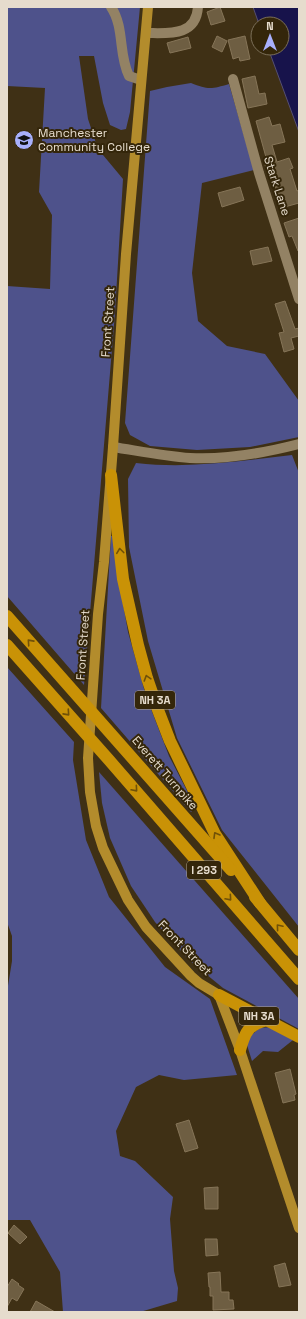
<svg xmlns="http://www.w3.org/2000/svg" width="306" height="1319" font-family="'Space Grotesk',sans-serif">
  <rect width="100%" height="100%" fill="#3f3015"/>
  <!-- green -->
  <g fill="#4e528b">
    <path d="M7,7h133l-10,105 -4,17 -5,1 -11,-5 -7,-22 -9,-47h-15l9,63 10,30 25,30 -8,134 -31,372 -77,-89v-310l43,3 2,-74 -13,-23 6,-104 -38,-2z"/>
    <path d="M191,83c17,7 21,6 38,1l25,86 -52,13 -10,90 6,48 29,25 38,8 34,47v36l-49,10 -53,3 -47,-4 -20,-11 -5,-12 25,-332 17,-4z"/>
    <path d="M292,455l7,18v454l-77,-97 -45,-92 -29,-97 -19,-94 -1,-68 8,-16c53,6 104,-2 156,-8z"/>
    <path d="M111,536h3l4,39 10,57 18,64 23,60 27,52 -5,4 -90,-104z"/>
    <path d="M7,667l67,75 -1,18 13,80 23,57 56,70 45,32 27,76 -53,5 -25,-5 -23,12 -20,44 4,25 15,5 38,36 -3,22 4,52 4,17 -1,13 -37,11h-77l-3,-40 -30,-52h-23v-228l5,-31v-25l-5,-14z"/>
    <path d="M99,772l200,227v30l-76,-41 -33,-27 -35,-39 -24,-36 -21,-48 -8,-35z"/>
    <path d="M271,1027l22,13 -15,12 -15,-1 -11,10 -5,-16 3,-9 10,-8z"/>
  </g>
  <!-- water -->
  <path fill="#17134b" stroke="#554f72" d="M253,7h46v125l-31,-84h14v-24h-23z"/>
  <!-- building -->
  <g fill="#6e5e42" stroke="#867558">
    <path d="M220,7l5,14 -14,4 -4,-13z"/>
    <path d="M217,36l10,5 -5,11 -10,-5z"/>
    <path d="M245,36l5,23 -10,2 -1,-4 -6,2 -5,-19z"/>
    <path d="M188,37l3,11 -21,5 -3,-10z"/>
    <path d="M255,76l4,18 6,-1 2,11 -19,4 -6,-29z"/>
    <path d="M269,117l3,9 8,-2 5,18 -13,3 5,17 12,-4 4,10 -3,1 7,22 2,-1v13l-18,5 -9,-33 -3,1 -5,-14 3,-1 -11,-40z"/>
    <path d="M240,187l4,13 -22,7 -4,-14z"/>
    <path d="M299,218v33h-1l-6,-15 -3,1 -5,-14z"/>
    <path d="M268,247l4,14 -19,4 -3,-14z"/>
    <path d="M285,301l10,28 4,-1v8l-8,2 3,11 -10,3 -5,-19 5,-1 -9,-28z"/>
    <path d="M290,1069l6,25 -2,1 1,5 -12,3 -8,-30z"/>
    <path d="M189,1120l9,28 -13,4 -9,-28z"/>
    <path d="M218,1187v22h-13l-1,-21z"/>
    <path d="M14,1225l13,12 -7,7 -12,-11z"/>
    <path d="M205,1239h12l1,16 -12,1z"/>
    <path d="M285,1263l6,22 -12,2 -5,-21z"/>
    <path d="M220,1272l1,20h8v8h4l1,9 -21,1v-14h-3v-9h-1l-1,-14z"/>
    <path d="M12,1279l7,5 -1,1 6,4 -7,12 -5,-3 -5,9v-20z"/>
    <path d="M36,1301l19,11h-25z"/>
  </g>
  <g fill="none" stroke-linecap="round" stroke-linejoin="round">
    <!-- minor -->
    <g stroke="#938264" stroke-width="10">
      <path d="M111,7c14,21 7,47 18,69l12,4"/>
      <path d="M146,33c22,0 50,4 52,-26"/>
      <path d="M233,79l26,94 40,126"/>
      <path d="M113,447c26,4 51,9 77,11 36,2 74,-5 109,-14"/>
    </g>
    <!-- major -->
    <path stroke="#b38c2c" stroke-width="10" d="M148,7l-22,247 -13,193 -9,115 -6,52 -10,144 2,34 6,34 7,22 25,52 18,27 45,49 8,7 20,12 21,55 59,178"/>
    <!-- highway -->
    <g stroke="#c99206" stroke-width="12">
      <path d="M111,475l12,104 15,66 9,33 11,32 12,31 45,93 45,69"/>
      <path d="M7,616l224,254"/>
      <path d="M7,645l102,115 190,219"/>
      <path d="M255,897l44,53"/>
      <path d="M219,995l80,42"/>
      <path d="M240,1050c5,-18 8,-25 27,-30"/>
    </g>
  </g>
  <!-- one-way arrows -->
  <defs><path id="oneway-chevron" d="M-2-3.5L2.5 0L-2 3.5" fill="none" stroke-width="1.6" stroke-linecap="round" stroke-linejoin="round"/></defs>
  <g stroke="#705108">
    <use href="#oneway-chevron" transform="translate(120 551) rotate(-97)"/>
    <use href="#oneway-chevron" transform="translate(30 642) rotate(-132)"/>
    <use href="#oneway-chevron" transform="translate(147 678) rotate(-107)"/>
    <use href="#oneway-chevron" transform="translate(67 713) rotate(48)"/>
    <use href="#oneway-chevron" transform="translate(135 789) rotate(49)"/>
    <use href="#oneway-chevron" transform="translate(216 835) rotate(-120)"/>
    <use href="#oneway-chevron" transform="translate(229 898) rotate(49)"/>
    <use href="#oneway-chevron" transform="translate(279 927) rotate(-130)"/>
  </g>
  <!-- icons -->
  <defs>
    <g id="university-disc" transform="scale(1)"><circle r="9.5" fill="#a8b0fc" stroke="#34260a"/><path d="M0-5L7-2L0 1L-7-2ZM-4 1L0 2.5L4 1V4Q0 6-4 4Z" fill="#111"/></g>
  </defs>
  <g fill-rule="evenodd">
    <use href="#university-disc" x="24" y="140"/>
  </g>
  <g text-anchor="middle" stroke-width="4" stroke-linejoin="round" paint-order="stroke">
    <!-- shield labels -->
    <g fill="#34260a" stroke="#b1a592" stroke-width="1">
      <rect x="135" y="691" width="40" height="18" rx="3"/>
      <rect x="187" y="861" width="34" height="18" rx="3"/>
      <rect x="239" y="1007" width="40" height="18" rx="3"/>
    </g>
    <g font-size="11" font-weight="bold" fill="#e6dccd">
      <text x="155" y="704">NH 3A</text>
      <text x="204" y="874">I 293</text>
      <text x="259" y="1020">NH 3A</text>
    </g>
    <!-- poi labels -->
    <g font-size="12" fill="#e6dccd" stroke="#34260a" text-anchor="start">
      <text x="38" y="137">Manchester<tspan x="38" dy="14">Community College</tspan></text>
    </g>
    <!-- street labels -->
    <g font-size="12" fill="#e6dccd" stroke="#34260a">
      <text transform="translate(277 186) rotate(72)" y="4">Stark Lane</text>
      <text transform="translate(108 322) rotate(-86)" y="4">Front Street</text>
      <text transform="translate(83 645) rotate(-86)" y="4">Front Street</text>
      <text transform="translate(165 773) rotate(49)" y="4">Everett Turnpike</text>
      <text transform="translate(185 948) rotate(46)" y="4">Front Street</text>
    </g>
  </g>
  <!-- border -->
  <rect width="306" height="1319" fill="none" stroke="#e6dccd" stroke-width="16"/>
  <!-- north arrow -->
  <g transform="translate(270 36)"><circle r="19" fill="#34260a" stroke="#7b6f58"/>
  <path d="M0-3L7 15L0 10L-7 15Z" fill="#a8b0fc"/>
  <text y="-6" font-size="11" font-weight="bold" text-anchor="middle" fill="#e6dccd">N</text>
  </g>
</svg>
